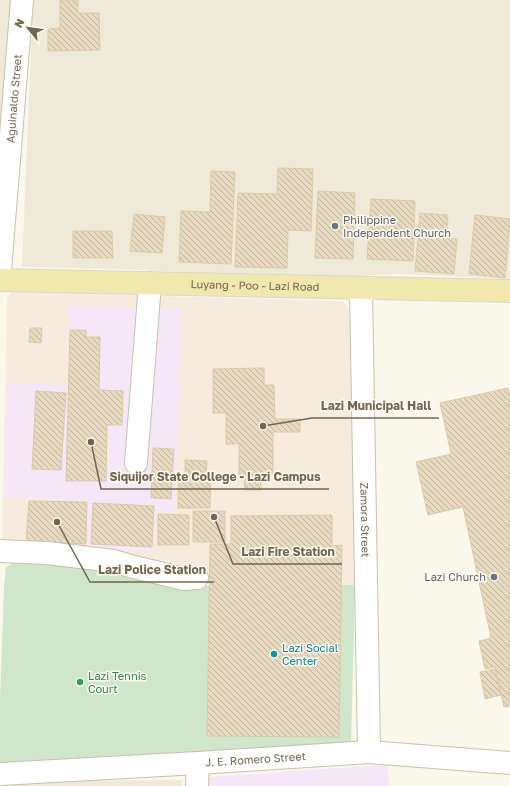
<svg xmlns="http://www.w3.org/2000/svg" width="510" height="786" font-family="'Golos Text',sans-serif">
  <defs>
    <pattern id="building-back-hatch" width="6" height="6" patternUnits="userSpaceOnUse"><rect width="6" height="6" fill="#e7dac0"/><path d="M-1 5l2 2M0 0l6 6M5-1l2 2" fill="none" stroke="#c0b49e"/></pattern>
  </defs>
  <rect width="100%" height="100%" fill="#faf8eb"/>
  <!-- residential -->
  <g fill="#eeead7">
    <path d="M0,0h13l-13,206z"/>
    <path d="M33,0h477v279l-107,-5 -101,4 -98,-5 -89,-4 -93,-2z"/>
    <path d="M182,780v6h-182v-4z"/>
  </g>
  <!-- commercial -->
  <path fill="#f6ebdd" d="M12,292l330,9 5,5 3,10 3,112 2,157 -146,1v-13h-17l-190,-26 5,-249z"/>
  <!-- education -->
  <g fill="#f5e7f7">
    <path d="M70,306l112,3 -7,203h-20l-1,39 -67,-2 1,-48 -84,-3 3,-115 60,2z"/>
    <path d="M387,765l3,21h-184l1,-9 146,-10z"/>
  </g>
  <!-- park -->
  <path fill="#cfe6ca" d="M14,562l62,3 38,8 33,9 37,4 171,-1 -4,160 -351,19v-64l4,-112 2,-21z"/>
  <!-- building -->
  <g fill="url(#building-back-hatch)" stroke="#ddc9a8">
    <path d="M60,0h18v13h21l1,37 -52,1v-22l12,-1z"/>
    <path d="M278,168l35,1 -2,62 -23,-1 -1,38 -52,-1 3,-74 39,1z"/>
    <path d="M211,171l24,1 -4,92 -52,-2 2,-51 29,1z"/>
    <path d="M318,191l37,2 -2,66 -38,-1z"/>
    <path d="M371,199l44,2 -2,60 -46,-2z"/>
    <path d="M420,213l28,2 -2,23 11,1 -3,35 -39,-3z"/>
    <path d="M134,214l31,3 -3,36 -32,-2z"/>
    <path d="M475,215l35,4 -5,59 -36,-4z"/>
    <path d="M73,231h39l1,27h-40z"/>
    <path d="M30,328h12l-1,15 -12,-1z"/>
    <path d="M70,330h16v7h14l-1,53 24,1 -1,34h-15l-1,56h-40z"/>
    <path d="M264,368v17h10l1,34h25v13h-27v41l-12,1v16h-16l-1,-15h-5v-31h-13v-31h-13v-44z"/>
    <path d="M508,388l2,7v311l-6,1 -9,-40 -10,2 -6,-28 12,-3 -28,-131 -35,8 -12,-53 35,-8 -11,-51z"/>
    <path d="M36,391l30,2 -5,77 -29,-1z"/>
    <path d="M153,448l21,1 -3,50 -20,-1z"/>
    <path d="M185,460l22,1 -1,13h-21z"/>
    <path d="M179,475h32l-1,33h-32z"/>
    <path d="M29,501l58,1 -1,42 -60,-3z"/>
    <path d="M93,503l61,3 -2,41 -61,-3z"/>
    <rect x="193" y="511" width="32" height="31"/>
    <path d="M158,514l31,1v30h-31z"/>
    <path d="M332,515v31l10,-1 -3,192 -132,-1 3,-192h21v-28z"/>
    <path d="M495,669l6,26 -16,4 -5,-27z"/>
  </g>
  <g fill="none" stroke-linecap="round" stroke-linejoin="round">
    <!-- minor casing -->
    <g stroke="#c8c0af" stroke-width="24">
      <g id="minor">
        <path id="s1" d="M0,270l22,-270"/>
        <path id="s2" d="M361,288l8,464"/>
        <path d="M136,463l14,-180"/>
        <path d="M0,551l47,2 67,8 16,5 54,13 13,-1"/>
        <path id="s3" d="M0,774l198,-11 171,-11 141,11"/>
        <path d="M197,786l1,-23"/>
      </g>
    </g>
    <!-- major casing -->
    <g stroke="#dad7d2" stroke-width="24">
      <g id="major">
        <path id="s4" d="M0,280l510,11"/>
      </g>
    </g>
    <!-- minor -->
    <use href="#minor" stroke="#fff" stroke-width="22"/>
    <!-- major -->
    <use href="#major" stroke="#f0e8ac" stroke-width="22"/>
  </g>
  <!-- markers -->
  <g fill="#6b7280" stroke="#fdfbf1" stroke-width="1.5">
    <circle cx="335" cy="226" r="4"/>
    <circle cx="494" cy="577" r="4"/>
  </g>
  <circle fill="#0f9aa8" stroke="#fdfbf1" stroke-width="1.5" cx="274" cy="654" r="4"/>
  <circle fill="#2e9e5b" stroke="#fdfbf1" stroke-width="1.5" cx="80" cy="682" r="4"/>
  <g text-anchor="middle" stroke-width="3" stroke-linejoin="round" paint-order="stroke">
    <!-- street labels -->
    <g font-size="11" fill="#726551" stroke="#fdfbf1">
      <text dy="4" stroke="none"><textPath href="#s1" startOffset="172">Aguinaldo Street</textPath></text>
      <text dy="4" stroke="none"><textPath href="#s4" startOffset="255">Luyang - Poo - Lazi Road</textPath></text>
      <text dy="4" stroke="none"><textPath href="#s2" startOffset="232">Zamora Street</textPath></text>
      <text dy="4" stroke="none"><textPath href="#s3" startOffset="256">J. E. Romero Street</textPath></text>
    </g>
    <!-- worship labels -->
    <g font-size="11" fill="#5b616d" stroke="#fdfbf1" text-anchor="start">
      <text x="343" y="224">Philippine<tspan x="343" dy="13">Independent Church</tspan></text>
      <text x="486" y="581" text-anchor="end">Lazi Church</text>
    </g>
    <!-- culture labels -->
    <g font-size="11" fill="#0d838f" stroke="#fdfbf1" text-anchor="start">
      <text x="282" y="652">Lazi Social<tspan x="282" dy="13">Center</tspan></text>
    </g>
    <!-- leisure labels -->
    <g font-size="11" fill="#27864d" stroke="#fdfbf1" text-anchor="start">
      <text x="88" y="680">Lazi Tennis<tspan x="88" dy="13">Court</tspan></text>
    </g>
  </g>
  <!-- callouts -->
  <path fill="none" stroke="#726551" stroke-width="1.5" d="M263 426L312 418H439M91 442L101 489H329M214 517L233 564H342M57 522L90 582H214"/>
  <g fill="#726551" stroke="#fdfbf1" stroke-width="1.5">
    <circle cx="263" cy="426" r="4"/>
    <circle cx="91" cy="442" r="4"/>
    <circle cx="214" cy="517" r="4"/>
    <circle cx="57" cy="522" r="4"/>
  </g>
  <g font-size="12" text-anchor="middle" font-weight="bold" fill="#726551" stroke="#fdfbf1" stroke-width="3" stroke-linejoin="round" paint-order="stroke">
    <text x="376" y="410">Lazi Municipal Hall</text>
    <text x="215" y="481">Siquijor State College - Lazi Campus</text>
    <text x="288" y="556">Lazi Fire Station</text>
    <text x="152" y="574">Lazi Police Station</text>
  </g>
  <!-- north arrow -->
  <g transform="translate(28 28) rotate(299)" stroke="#fdfbf1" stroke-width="3" paint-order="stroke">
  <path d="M0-3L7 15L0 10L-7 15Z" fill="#726551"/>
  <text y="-6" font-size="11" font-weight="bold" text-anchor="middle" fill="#726551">N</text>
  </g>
</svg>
